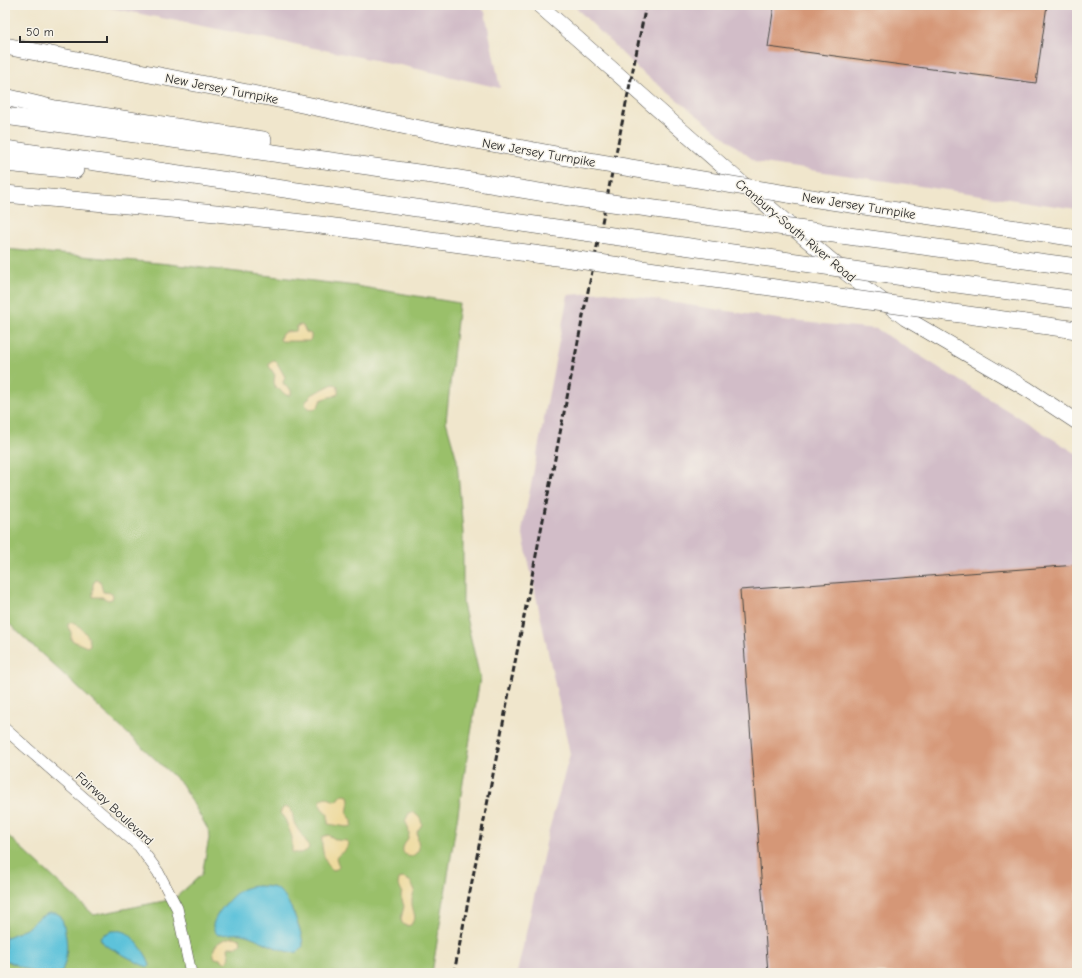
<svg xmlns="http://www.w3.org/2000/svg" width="1082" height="978" font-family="'Comic Neue',sans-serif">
  <rect width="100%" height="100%" fill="#f7f3e8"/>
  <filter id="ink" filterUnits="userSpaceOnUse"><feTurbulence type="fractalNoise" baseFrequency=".025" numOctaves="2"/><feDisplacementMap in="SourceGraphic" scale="8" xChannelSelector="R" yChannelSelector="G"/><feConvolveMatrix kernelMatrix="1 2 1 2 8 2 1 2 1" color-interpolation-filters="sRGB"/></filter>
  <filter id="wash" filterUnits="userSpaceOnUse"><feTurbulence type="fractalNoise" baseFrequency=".012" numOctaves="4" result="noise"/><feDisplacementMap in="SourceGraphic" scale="16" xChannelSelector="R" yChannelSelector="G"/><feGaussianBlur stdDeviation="0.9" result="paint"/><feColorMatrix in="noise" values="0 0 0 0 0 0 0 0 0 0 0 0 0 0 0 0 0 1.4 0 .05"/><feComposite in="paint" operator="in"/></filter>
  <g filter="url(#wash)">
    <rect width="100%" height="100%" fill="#f0e6cc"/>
    <!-- industrial -->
    <g fill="#d2bdc8">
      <path d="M95,5h383l7,7 15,76 -100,-23z"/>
      <path d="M573,5h504v204l-321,-47 -119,-94z"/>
      <path d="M606,292l185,29 86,8 200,125v519h-560l32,-143 21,-76 -48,-223 46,-236z"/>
    </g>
    <!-- green -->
    <path fill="#9ac06b" stroke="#62764b" d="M5,249l164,15 187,22 103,17 -13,118 11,39 6,73v71l17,74 -48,295h-427v-140l89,82 80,-16 28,-25 8,-41 -28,-49 -177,-164z"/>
    <!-- sand -->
    <g fill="#eeda9e" stroke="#8c8264">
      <path d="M301,325l2,1 3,6 5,2v5l-2,2h-27l-2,-1 1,-5 4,-3 11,-1 1,-5z"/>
      <path d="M273,360l3,1 9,16 -2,5 1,3 7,5v5h-5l-7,-6 -4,-2 -1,-6 1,-6 -6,-9 1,-4z"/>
      <path d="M333,384l4,1c5,14 -6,10 -14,14 -3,1 -4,5 -5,8 -6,3 -10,2 -13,-3l2,-4 6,-6z"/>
      <path d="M96,580l4,1 3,11 9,1 1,3 -1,3 -4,1 -6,-3h-9v-13z"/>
      <path d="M72,622c8,3 19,15 18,23l-3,2 -16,-7v-8l-3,-5v-3z"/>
      <path d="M344,795l4,1 1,5 -2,13 5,6v6l-5,1 -19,-3v-9c-4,-6 -10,-7 -7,-15l5,-3 8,4 4,-1 3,-4z"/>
      <path d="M288,807c6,4 4,9 6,15 4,10 12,16 15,26 -3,5 -12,6 -17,4v-15l-7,-18 -5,-6 3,-5z"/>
      <path d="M413,812l7,6 2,6 -5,8 2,17c-2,3 -4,6 -7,7 -2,1 -4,1 -6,-1 -9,-6 4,-15 3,-22 0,-4 -2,-9 -4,-12l4,-8z"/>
      <path d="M328,835l9,5 10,1 2,3c-3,8 -9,8 -13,14l3,9 -2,2 -5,1c-8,-8 -11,-22 -10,-33z"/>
      <path d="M403,878l7,3 5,9 -3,9v6l3,12 -4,8 -5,1 -4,-3 -1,-4 3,-13 -3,-9 1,-6 -4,-6 1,-6z"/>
      <path d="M235,937l5,2 1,5 -3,2 -9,1 -1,2 2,9 -4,5 -6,-4 -5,-1c-6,-13 8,-20 20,-21z"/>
    </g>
    <!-- water -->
    <g fill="#5dc2da" stroke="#447682">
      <path d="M255,886c8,0 16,0 22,3 12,7 26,44 26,57l-5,6c-13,3 -38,-13 -52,-17 -9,-3 -19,0 -28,0 -3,-3 -4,-5 -5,-8 -1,-9 18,-31 25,-35 5,-4 11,-5 17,-6z"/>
      <path d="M49,913h7l5,3c6,19 9,38 0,57h-26l-30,-13v-22l21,-9 14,-12z"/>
      <path d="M112,931c4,0 9,-1 13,1 8,3 25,26 25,34l-2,1 -6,-2 -37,-20 -4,-5 -1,-3 5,-3z"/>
    </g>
    <g id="blocks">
      <!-- building -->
      <g fill="#d59777">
        <path d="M774,5h273l-11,78 -268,-36z"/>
        <path d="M1077,565v408h-309l-28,-383z"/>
      </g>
    </g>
  </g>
  <g filter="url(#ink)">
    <use href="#blocks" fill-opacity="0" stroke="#494743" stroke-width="1"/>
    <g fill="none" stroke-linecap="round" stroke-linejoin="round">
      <!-- minor casing -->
      <g stroke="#494743" stroke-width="12">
        <path id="minor" d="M5,729l134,117 19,26 19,36 14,65"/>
      </g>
      <!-- major casing -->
      <g stroke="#494743" stroke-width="16">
        <path id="major" d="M539,5l247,217 60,51 59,45 122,71 50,33"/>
      </g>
      <!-- highway casing -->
      <g stroke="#494743" stroke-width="18">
        <g id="highway">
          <path d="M5,46l268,52 171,36 139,26"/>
          <path d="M5,97l50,12 208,31"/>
          <path d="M5,116l442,61 129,21"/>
          <path d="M5,149l565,81"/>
          <path d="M5,163l70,7"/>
          <path d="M5,194l211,19 104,12 244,33"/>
          <path d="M811,198l266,40"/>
          <path d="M841,235l236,32"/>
          <path d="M889,275l188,25"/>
          <path d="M946,312l131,18"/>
        </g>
      </g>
      <!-- minor -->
      <use href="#minor" stroke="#fff" stroke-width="11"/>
      <!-- major -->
      <use href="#major" stroke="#fff" stroke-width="15"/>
      <!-- highway -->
      <use href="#highway" stroke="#fff" stroke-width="17"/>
      <!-- rail -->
      <path stroke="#2b2b2b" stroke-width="3" stroke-dasharray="6 3" stroke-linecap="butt" d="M454,973l129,-657 63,-311"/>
      <!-- highway-bridge casing -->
      <g stroke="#494743" stroke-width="18" stroke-linecap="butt">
        <g id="highway-bridge">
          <path d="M583,160l228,38"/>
          <path d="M576,198l265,37"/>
          <path d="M570,230l319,45"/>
          <path d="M564,258l382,54"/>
        </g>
      </g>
      <!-- highway-bridge -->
      <use href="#highway-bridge" stroke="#fff" stroke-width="17"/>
    </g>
  </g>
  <g text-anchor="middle" stroke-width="3" stroke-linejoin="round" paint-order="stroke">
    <!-- street labels -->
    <g font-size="13" fill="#2b2b2b" stroke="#f7f3e8">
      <text transform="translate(222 88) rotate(11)" y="5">New Jersey Turnpike</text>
      <text transform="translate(539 152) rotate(10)" y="5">New Jersey Turnpike</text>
      <text transform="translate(859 205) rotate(9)" y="5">New Jersey Turnpike</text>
      <text transform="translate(796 230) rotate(40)" y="5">Cranbury-South River Road</text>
      <text transform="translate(115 808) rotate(43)" y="5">Fairway Boulevard</text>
    </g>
  </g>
  <!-- margin -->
  <rect width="1082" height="978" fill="none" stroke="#f7f3e8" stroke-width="20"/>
  <!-- scale -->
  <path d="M20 36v6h87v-6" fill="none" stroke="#2b2b2b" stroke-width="2"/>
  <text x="26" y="36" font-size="12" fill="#2b2b2b" stroke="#f7f3e8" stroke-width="3" paint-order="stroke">50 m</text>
</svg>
